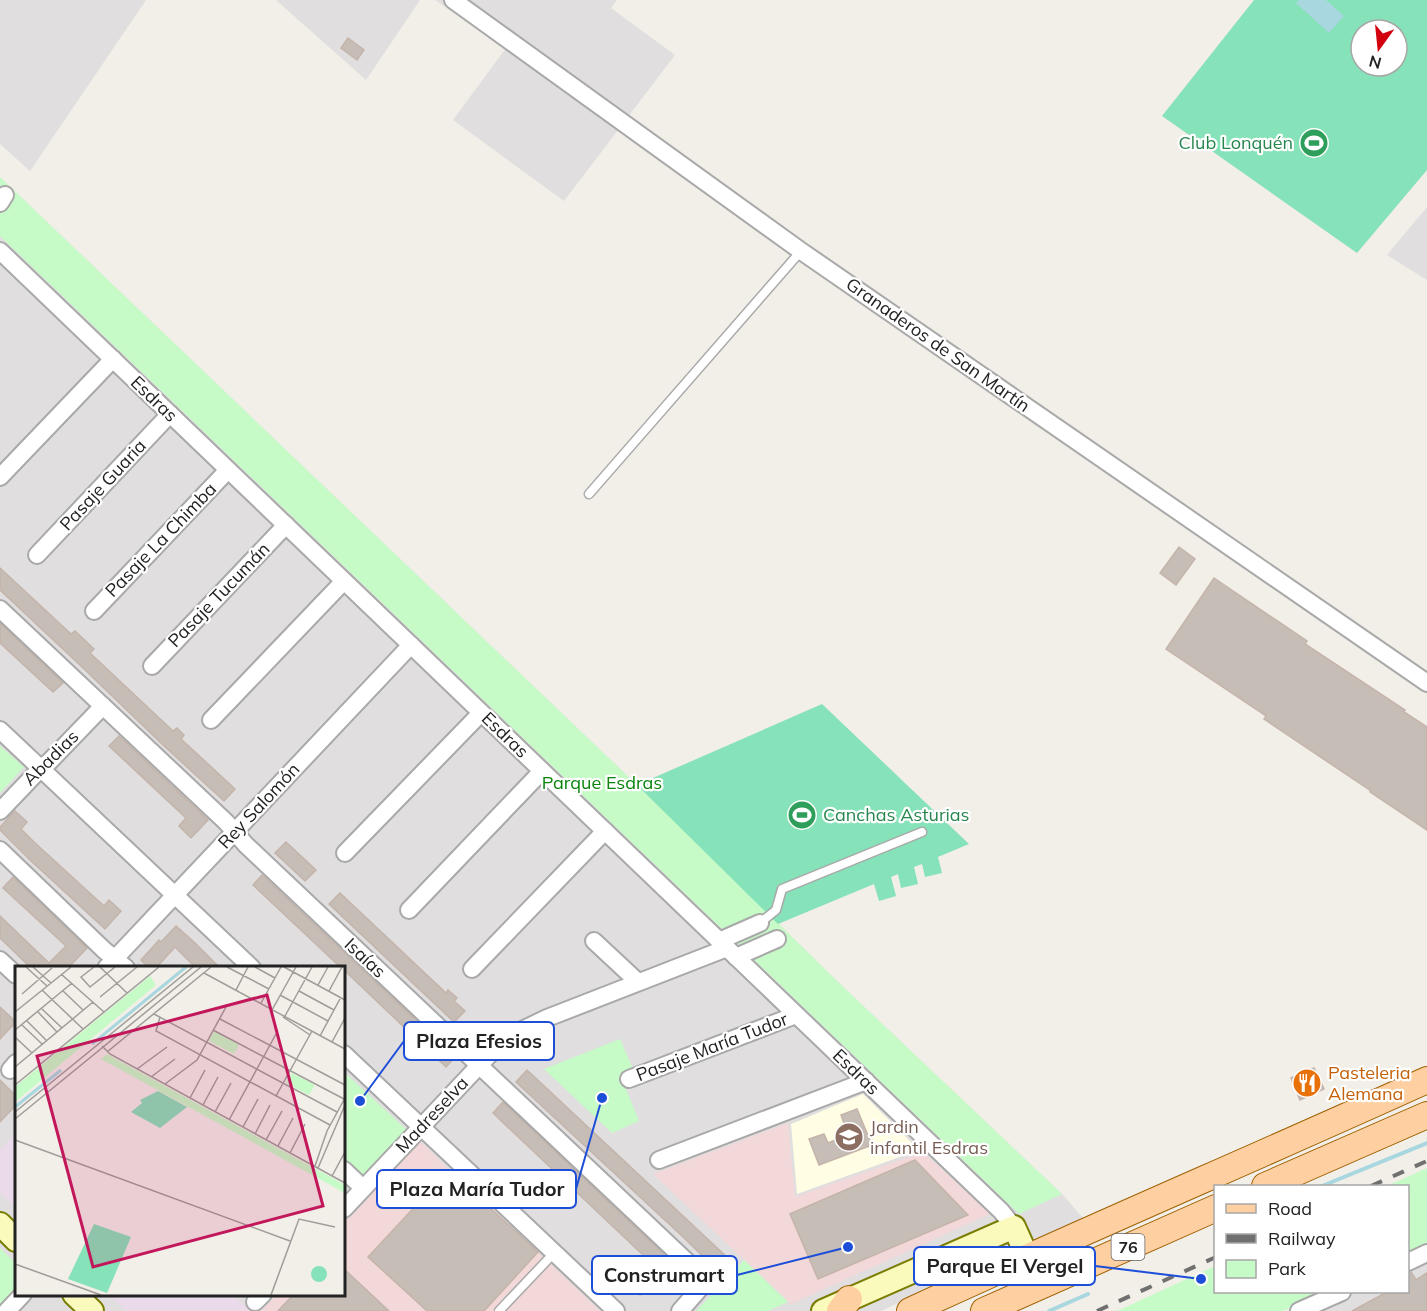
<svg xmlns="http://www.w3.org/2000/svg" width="1427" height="1311" font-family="Mulish,sans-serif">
  <rect width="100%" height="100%" fill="#f2eee8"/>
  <!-- residential -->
  <g fill="#e0dedf" fill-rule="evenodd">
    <path d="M0,0h146l-116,171 -30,-27z"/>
    <path d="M276,0h144l-54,80z"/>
    <path d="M435,0h182l-6,8 64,47 -111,146 -111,-81 53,-72z"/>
    <path d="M0,177l637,608 200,196 225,213 21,24 -202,93h-881zM16,968h328v326h-328z"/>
    <path d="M1427,207v73l-40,-25z"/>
    <path d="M1427,1258v53h-117l43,-19h55v-25z"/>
  </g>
  <!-- commercial -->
  <g fill="#f2d8d8">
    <path d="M788,1123l7,74 128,-45 67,62 -199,90 -138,-130z"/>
    <path d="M420,1141l29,29 -80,87 58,54h-166l16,-16 67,-1v-71z"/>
    <path d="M538,1252l62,59h-116z"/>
  </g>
  <!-- industrial -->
  <g fill="#ebdae9">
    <path d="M16,1132v76l-16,-16v-42z"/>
    <path d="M109,1295h124l17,16h-124z"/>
  </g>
  <!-- education -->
  <path fill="#fffde4" d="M863,1094l56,56 -122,44 -6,-70z"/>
  <!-- park -->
  <g fill="#c6fbc7">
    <path d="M0,177l637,608 200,196 225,213 -43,20 -1019,-978z"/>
    <path d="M0,746l24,21 -24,26z"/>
    <path d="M620,1039l13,30 -13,5 19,47 -27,12 -68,-64z"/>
    <path d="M344,1072l64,59 -45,48 -19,-18z"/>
    <path d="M1427,1168v78l-19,9v-69h-21z"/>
    <path d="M0,1248l16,16v30l-16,17z"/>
    <path d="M744,1260l44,42 -20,9h-72z"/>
    <path d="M1215,1266l1,26h110l-43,19h-166z"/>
  </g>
  <!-- pitch -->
  <g fill="#86e2b8" fill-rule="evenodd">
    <path d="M1254,0h173v170l-70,83 -195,-137zM1361,30h36v36h-36z"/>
    <path d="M822,704l147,140 -31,13 4,16 -17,4 -3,-13 -8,3 4,17 -17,4 -3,-14 -7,3 5,19 -17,5 -5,-17 -96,40 -141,-139z"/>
  </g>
  <!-- water -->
  <path fill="#a8d7e0" d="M1299,0h27l18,16 -15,17 -33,-30z"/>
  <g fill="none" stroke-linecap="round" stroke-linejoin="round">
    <!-- stream -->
    <g stroke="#a8d7e0" stroke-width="4">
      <path d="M1322,1186l105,-43"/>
      <path d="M1049,1311l39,-17"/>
    </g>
  </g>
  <!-- building -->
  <g fill="#c7bdb7" stroke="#c4b4aa" stroke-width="1.5">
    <path d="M348,38l16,12 -7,10 -16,-12z"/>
    <path d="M1179,547l16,12 -19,26 -16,-12z"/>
    <path d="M0,568l71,66 4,-3 19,18 -4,4 83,78 4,-3 7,7 -3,4 54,50 -11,12 -62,-57 -80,-77 -82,-77z"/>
    <path d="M1214,578l93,63 -2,3 100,66 -1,2 23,15v103l-57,-38 1,-1 -107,-72 2,-3 -100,-67z"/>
    <path d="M0,623l63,60 -10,9 -53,-49z"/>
    <path d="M119,736l89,84 -17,18 -12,-12 7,-8 -77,-72z"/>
    <path d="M15,811l12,11 -6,7 13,13 70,64 5,-6 12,11 -16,18 -75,-69 -30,-30v-3z"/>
    <path d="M286,842l30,28 -11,11 -30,-28z"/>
    <path d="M262,875l193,182 -9,10 -102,-97v-2h-3l-4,-4 -84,-79z"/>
    <path d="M13,877l74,71 -19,20h-37l-31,-30v-22l49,47 17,-17 -63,-58z"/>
    <path d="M340,893l106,100 2,-3 9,8 -3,3 11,10 -11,11 -125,-118z"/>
    <path d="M176,926l18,16 26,26h-24l-21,-21 -19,21h-7l-8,-8 18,-20 2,2z"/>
    <path d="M0,1007l16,15 -16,17z"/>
    <path d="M1314,1068l10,21 -24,11 -9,-22z"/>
    <path d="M527,1070l202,189 -11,12 -36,-35 -166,-154z"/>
    <path d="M0,1080l16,16v9l-16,17z"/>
    <path d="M503,1102l167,158 -20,22 1,2 -11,11 -19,-17 22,-23 -150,-142z"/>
    <path d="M857,1109l15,36 -53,20 -10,-26 15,-5 4,9 20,-8 -7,-20z"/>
    <path d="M915,1160l53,55 -150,64 -28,-65z"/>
    <path d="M449,1170l89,82 -54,59h-57l-59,-54z"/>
    <path d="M344,1269l45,42h-111l16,-17h50z"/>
    <path d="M1407,1272h4l5,8 11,-7v38h-75l35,-19h20z"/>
  </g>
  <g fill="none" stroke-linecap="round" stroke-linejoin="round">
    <!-- lane casing -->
    <g stroke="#a9a9a9" stroke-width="11">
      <g id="lane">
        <path d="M589,494l212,-243"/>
        <path d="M760,923l16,-13 6,-21 140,-57"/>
        <path d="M499,1311l55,-58"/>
      </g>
    </g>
    <!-- street casing -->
    <g stroke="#a9a9a9" stroke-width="20">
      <g id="street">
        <path d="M453,0l348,251 626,432"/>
        <path d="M0,203l5,-8"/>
        <path d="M0,251l1001,960 13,16"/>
        <path d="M0,477l113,-118"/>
        <path d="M37,555l133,-141"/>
        <path d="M0,609l226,213 20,23 453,428 2,4 1,9 -22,25"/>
        <path d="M94,611l134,-141"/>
        <path d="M152,666l134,-141"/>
        <path d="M211,720l133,-139"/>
        <path d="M0,730l252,238"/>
        <path d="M0,811l41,-43 8,-6 54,-56"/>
        <path d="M0,850l104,100 22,18"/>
        <path d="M345,853l136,-140"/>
        <path d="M409,910l133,-139"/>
        <path d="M594,941l44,41"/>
        <path d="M719,941l41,-18"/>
        <path d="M736,957l41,-18"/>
        <path d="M0,960l16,15"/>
        <path d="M106,968l305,-323"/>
        <path d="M472,969l133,-138"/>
        <path d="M344,1054l272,257"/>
        <path d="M10,1070l6,-7"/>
        <path d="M629,1079l167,-64"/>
        <path d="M659,1160l207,-79"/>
        <path d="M344,1170l19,18"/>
        <path d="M344,1209l145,-154 17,-15 14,-9 27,-13 180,-70"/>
        <path d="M1408,1262l19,-9"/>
        <path d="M255,1302l8,-8"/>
        <path d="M7,1311l16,-17"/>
        <path d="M1299,1311l43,-19"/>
      </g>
    </g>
    <!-- secondary casing -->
    <g stroke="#797e03" stroke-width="26">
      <g id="secondary">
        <path d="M0,1224l16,16"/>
        <path d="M74,1294l18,17"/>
        <path d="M823,1311l191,-84 26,58"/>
      </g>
    </g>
    <!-- primary casing -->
    <g stroke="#9f6000" stroke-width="28">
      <g id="primary">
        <path d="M1265,1186l162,-71"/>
        <path d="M840,1311l9,-12"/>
        <path d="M910,1311c171,-79 345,-153 517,-231"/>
        <path d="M984,1311l232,-103"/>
      </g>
    </g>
    <!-- lane -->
    <use href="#lane" stroke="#fff" stroke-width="8"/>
    <!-- street -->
    <use href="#street" stroke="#fff" stroke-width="16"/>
    <!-- secondary -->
    <use href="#secondary" stroke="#fbfabd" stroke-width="22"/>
    <!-- primary -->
    <use href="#primary" stroke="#fed0a1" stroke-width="26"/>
    <!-- rail -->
    <g stroke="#707070" stroke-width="4" stroke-dasharray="12 12" stroke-linecap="butt">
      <path d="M1371,1186l56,-25"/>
      <path d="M1097,1311l119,-54"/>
    </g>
  </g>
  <!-- icons -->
  <defs>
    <g id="stadium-disc" transform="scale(1.5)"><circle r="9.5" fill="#2e9e5b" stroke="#fff"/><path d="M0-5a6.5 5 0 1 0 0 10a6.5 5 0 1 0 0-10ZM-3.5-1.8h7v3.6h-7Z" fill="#fff"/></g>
    <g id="restaurant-disc" transform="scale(1.5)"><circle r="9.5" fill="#e8710a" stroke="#fff"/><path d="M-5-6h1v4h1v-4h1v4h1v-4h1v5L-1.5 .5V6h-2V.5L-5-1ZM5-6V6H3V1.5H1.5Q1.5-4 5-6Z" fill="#fff"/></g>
    <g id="school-disc" transform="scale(1.5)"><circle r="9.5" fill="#8d6e63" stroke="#fff"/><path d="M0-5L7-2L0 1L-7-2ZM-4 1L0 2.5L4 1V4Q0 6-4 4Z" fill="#fff"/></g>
  </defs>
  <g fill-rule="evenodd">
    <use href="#stadium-disc" x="1314" y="143"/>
    <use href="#stadium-disc" x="802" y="815"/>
    <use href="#restaurant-disc" x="1307" y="1083"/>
    <use href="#school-disc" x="849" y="1137"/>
  </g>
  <g text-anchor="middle" stroke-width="4.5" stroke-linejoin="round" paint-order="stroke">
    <!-- shield labels -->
    <rect fill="#fff" stroke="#646464" stroke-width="1.5" x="1111.5" y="1234" width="33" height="26" rx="4.5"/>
    <g font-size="16" font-weight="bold" fill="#222">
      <text x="1128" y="1253">76</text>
    </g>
    <!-- leisure labels -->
    <g font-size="18" fill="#27864d" stroke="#fff" text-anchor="end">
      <text x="1293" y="149">Club Lonquén</text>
      <text x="823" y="821" text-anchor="start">Canchas Asturias</text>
    </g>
    <!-- street labels -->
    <g font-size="18" fill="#222" stroke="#fff">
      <text transform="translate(938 345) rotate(35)" y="6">Granaderos de San Martín</text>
      <text transform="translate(154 399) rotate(44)" y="6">Esdras</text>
      <text transform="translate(103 485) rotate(-47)" y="6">Pasaje Guaria</text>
      <text transform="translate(161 540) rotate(-46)" y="6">Pasaje La Chimba</text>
      <text transform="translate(219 595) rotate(-46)" y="6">Pasaje Tucumán</text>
      <text transform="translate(505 735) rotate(44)" y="6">Esdras</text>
      <text transform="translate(51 758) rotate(-45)" y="6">Abadias</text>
      <text transform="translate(259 806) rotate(-47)" y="6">Rey Salomón</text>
      <text transform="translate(365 958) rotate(43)" y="6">Isaías</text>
      <text transform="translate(712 1047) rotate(-21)" y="6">Pasaje María Tudor</text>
      <text transform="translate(856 1072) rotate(44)" y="6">Esdras</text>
      <text transform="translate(432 1115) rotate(-47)" y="6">Madreselva</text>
    </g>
    <!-- park labels -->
    <g font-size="18" fill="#0a850c" stroke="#fff">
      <text x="602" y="789">Parque Esdras</text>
    </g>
    <!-- food labels -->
    <g font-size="18" fill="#c56008" stroke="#fff" text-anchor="start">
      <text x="1328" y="1079">Pasteleria<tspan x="1328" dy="21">Alemana</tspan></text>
    </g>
    <!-- education labels -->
    <g font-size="18" fill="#785e54" stroke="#fff" text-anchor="start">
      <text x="870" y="1133">Jardin<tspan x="870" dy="21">infantil Esdras</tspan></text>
    </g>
  </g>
  <!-- overview -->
  <g transform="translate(15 966)">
    <rect width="330" height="330" fill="#f2eee8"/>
    <path d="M135,10l6,9 -141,117v-15zM199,65l25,14 -5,9 -25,-13zM92,88l238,131v8l-244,-134zM277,107l23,12 -6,10 -23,-12z" fill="#c6fbc7"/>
    <path d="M143,125l29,16 -27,21 -29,-16 11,-9 -2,-3zM79,258l37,13 -24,56 -39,-14zM296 308a8 8 0 1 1 16 0a8 8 0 1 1-16 0Z" fill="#86e2b8"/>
    <path fill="none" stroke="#a8d7e0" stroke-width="3" d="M77,78l94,-77M0,141l46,-37"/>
    <path fill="none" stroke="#9f9c99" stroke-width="1.5" d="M11,1l21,19M18,1l18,16M79,1l-13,10 9,10 25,-20M85,1l27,26M212,1l42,22M240,1l20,11M269,1l61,33M189,7l141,76M46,8l43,38M303,19l10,-18M27,24l41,39M221,24l12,-23M48,25l20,19M284,25l35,19M314,25l13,-24M7,28l30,-26M265,29l48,26M85,31l37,-30M246,37l20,-36M27,43l20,19M257,44l24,-43M0,46l56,-45M23,46l19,20M139,48l183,98M270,50l27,-49M145,51l-4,14 174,94M268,51l27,18M205,53l125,66M12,55l20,20M7,59l20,19M0,64l57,-47M198,64l131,69M305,70l21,-39M0,71l17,16M317,76l13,-24M87,80l8,8 235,129M92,86l104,-85M0,101l78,-65M122,103l30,-22M136,111l24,-18M150,118l32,-24 29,-53M0,119l144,-118M261,130l36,-65M175,132l15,-28M188,139l15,-28M0,146l178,-145M200,146l16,-29M0,153l186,-152M214,154l47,-86M228,161l15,-28M240,168l15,-29M0,174l275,101M251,174l16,-29M263,180l15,-28M275,187l15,-29M300,200l12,-35 18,-33M303,202l27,-63M317,210l13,-24M0,298l86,31M256,329l28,-76 36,8"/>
    <path fill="#c2185b" fill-opacity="0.15" stroke="#c2185b" stroke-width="3" d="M252,29l56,211 -230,61 -56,-211z"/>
    <rect width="330" height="330" fill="none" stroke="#222" stroke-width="3"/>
  </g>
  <!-- callouts -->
  <path fill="none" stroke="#1d4ed8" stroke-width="2" d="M360 1101L404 1041M602 1098L576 1189M1201 1279L1095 1266M848 1247L737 1275"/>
  <g fill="#1d4ed8" stroke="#fff" stroke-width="2">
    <circle cx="360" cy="1101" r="6"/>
    <circle cx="602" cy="1098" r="6"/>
    <circle cx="1201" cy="1279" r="6"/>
    <circle cx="848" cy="1247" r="6"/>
  </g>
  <g fill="#fff" stroke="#1d4ed8" stroke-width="2">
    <rect x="404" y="1022" width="150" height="38" rx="6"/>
    <rect x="377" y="1170" width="199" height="38" rx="6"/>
    <rect x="914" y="1247" width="181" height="38" rx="6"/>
    <rect x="592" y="1256" width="145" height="38" rx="6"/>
  </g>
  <g font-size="20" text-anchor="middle" font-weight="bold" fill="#222">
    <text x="479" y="1048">Plaza Efesios</text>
    <text x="477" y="1196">Plaza María Tudor</text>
    <text x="1005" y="1273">Parque El Vergel</text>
    <text x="664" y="1282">Construmart</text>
  </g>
  <!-- legend -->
  <rect x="1214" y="1185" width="195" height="108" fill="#ffffff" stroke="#a7a7a7" stroke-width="1.5"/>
  <rect x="1226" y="1204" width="30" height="9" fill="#fed0a1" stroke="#a7a7a7" stroke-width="1.5"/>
  <text x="1268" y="1215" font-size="18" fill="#222222">Road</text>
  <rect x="1226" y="1234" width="30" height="9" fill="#707070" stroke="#a7a7a7" stroke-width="1.5"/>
  <text x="1268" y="1245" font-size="18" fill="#222222">Railway</text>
  <rect x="1226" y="1260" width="30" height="18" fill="#c6fbc7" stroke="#a7a7a7" stroke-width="1.5"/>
  <text x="1268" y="1275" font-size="18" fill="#222222">Park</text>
  <!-- north arrow -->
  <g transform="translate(1379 48) rotate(195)"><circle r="28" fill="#ffffff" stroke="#a7a7a7" stroke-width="1.5"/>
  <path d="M0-4.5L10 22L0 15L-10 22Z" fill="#d3000e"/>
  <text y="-9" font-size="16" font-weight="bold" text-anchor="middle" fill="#222222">N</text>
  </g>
</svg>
